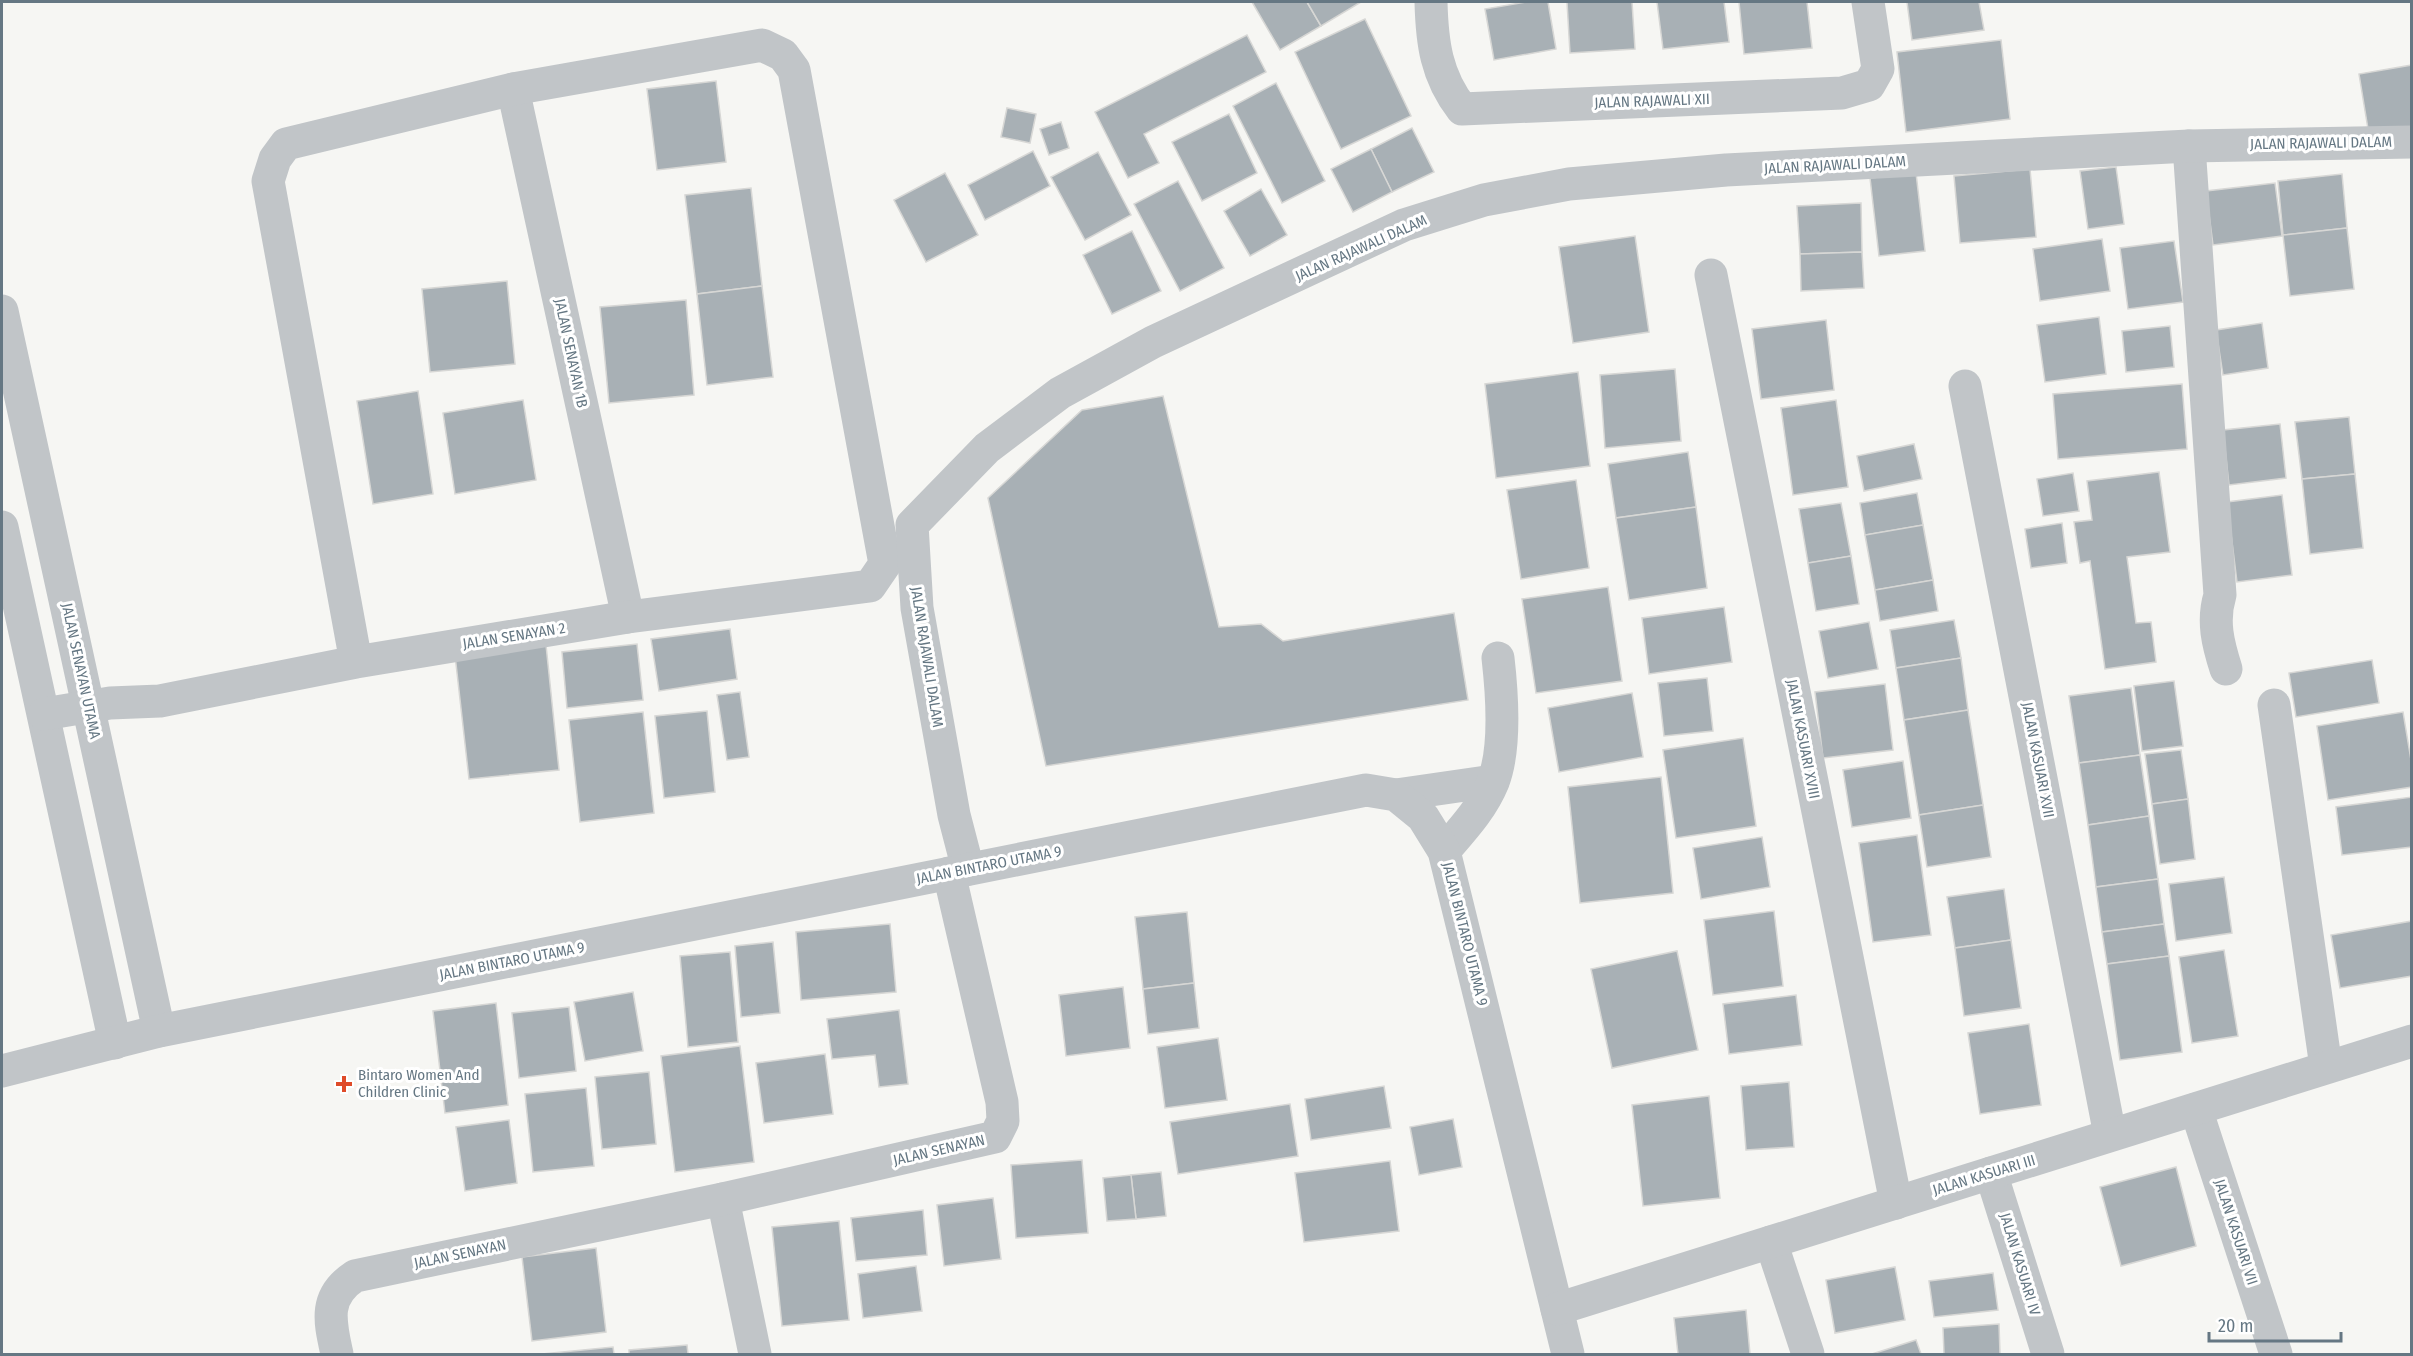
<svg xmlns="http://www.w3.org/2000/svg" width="2413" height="1356" font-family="'Fira Sans Condensed',sans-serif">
  <rect width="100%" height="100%" fill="#f6f6f3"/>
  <!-- building -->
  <g fill="#a8b0b5" stroke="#d7d7d5" stroke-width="1.5">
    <path d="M1252,2h55l14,24 -41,24z"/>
    <path d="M1307,2h54l-40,24z"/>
    <path d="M1526,2h22l8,47 -62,11 -9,-51z"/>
    <path d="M1567,2h65l3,47 -65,4z"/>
    <path d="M1657,2h67l5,40 -66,7z"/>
    <path d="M1739,2h68l5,46 -68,6z"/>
    <path d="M1907,2h72l5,28 -72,10z"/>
    <path d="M1365,19l46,97 -70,33 -46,-97z"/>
    <path d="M1247,35l19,37 -122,62 15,29 -31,15 -33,-66z"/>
    <path d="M2001,40l9,79 -104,13 -9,-80z"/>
    <path d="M2412,65v63l-43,7 -10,-61z"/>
    <path d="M716,81l10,81 -69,8 -10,-81z"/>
    <path d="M1276,83l49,98 -43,22 -49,-97z"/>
    <path d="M1007,108l29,6 -6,29 -29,-6z"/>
    <path d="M1229,114l28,59 -55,28 -30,-59z"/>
    <path d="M1061,122l8,26 -20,7 -9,-26z"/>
    <path d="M1412,128l22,44 -42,20 -21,-43z"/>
    <path d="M1371,149l21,43 -39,20 -22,-43z"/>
    <path d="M1033,151l17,35 -65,34 -17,-35z"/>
    <path d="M1098,152l33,63 -46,25 -34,-63z"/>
    <path d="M2116,167l8,57 -36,5 -8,-58z"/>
    <path d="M2030,169l6,68 -76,6 -6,-67z"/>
    <path d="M945,173l33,62 -52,27 -32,-62z"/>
    <path d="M1916,173l9,78 -46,5 -9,-78z"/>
    <path d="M2342,174l5,54 -64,7 -5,-54z"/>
    <path d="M1178,181l46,87 -44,23 -46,-87z"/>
    <path d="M2275,183l7,53 -69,9 -7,-54z"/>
    <path d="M751,188l11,98 -65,8 -12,-99z"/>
    <path d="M1261,189l26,46 -37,21 -26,-45z"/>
    <path d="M1861,203l1,49 -62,2 -3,-48z"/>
    <path d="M2347,228l7,61 -64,7 -7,-61z"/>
    <path d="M1132,231l29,60 -49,23 -29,-59z"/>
    <path d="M1635,236l14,96 -76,11 -14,-96z"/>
    <path d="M2102,239l8,52 -70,10 -7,-52z"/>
    <path d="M2174,241l9,61 -55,7 -8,-61z"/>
    <path d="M1862,252l2,36 -63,3 -1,-37z"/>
    <path d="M507,281l8,83 -85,8 -8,-83z"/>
    <path d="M762,286l11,91 -66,8 -10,-91z"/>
    <path d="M686,300l8,95 -85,8 -9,-96z"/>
    <path d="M2099,317l7,57 -61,8 -8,-57z"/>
    <path d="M1826,320l8,70 -73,9 -9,-70z"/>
    <path d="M2262,323l6,45 -45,7 -7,-45z"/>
    <path d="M2170,326l4,41 -48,5 -4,-41z"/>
    <path d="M1675,369l6,72 -76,7 -5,-73z"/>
    <path d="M1578,372l12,94 -94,12 -11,-94z"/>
    <path d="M2182,384l5,65 -129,10 -5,-65z"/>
    <path d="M418,391l15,103 -60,10 -16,-103z"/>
    <path d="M1163,396l56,231 42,-3 22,17 171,-28 14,87 -422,66 -58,-268 94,-88z"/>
    <path d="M523,400l13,80 -81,14 -12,-81z"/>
    <path d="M1836,400l12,87 -55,8 -12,-87z"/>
    <path d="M2349,417l6,57 -53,5 -7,-57z"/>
    <path d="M2280,424l6,54 -57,7 -6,-55z"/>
    <path d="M1914,444l8,35 -58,12 -7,-35z"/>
    <path d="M1688,452l8,55 -80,11 -8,-54z"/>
    <path d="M2159,472l11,80 -43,5 9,66 15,-1 5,40 -51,7 -15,-108 -10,2 -6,-41 18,-2 -5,-39z"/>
    <path d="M2073,473l6,38 -36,5 -6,-37z"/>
    <path d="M2355,474l8,74 -53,6 -8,-75z"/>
    <path d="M1576,480l13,88 -68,11 -14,-89z"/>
    <path d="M1917,493l6,32 -58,10 -5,-32z"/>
    <path d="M2282,495l10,80 -55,7 -10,-80z"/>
    <path d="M1841,503l10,53 -43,7 -9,-54z"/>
    <path d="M1696,507l11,81 -78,12 -13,-82z"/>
    <path d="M2062,523l5,40 -36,5 -6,-39z"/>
    <path d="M1923,525l10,55 -58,10 -10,-55z"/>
    <path d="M1851,556l8,48 -43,7 -8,-48z"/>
    <path d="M1933,580l5,31 -58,10 -5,-31z"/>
    <path d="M1608,587l14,94 -86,12 -14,-94z"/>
    <path d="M1724,607l8,55 -83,12 -7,-56z"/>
    <path d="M1954,620l7,38 -65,10 -6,-38z"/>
    <path d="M1869,622l9,47 -50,9 -9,-47z"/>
    <path d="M730,629l7,50 -78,12 -8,-52z"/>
    <path d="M637,644l6,56 -76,8 -5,-56z"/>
    <path d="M546,645l13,125 -90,9 -14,-124z"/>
    <path d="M1961,658l7,52 -64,10 -8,-52z"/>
    <path d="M2372,660l7,43 -83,14 -7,-44z"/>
    <path d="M1707,678l6,53 -49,5 -6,-53z"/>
    <path d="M2174,681l9,65 -41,5 -8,-65z"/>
    <path d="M1885,684l8,66 -70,8 -8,-66z"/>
    <path d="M2131,688l9,67 -61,8 -10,-67z"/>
    <path d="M740,692l9,65 -22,3 -10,-65z"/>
    <path d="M1632,693l11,64 -84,15 -11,-64z"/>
    <path d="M1968,710l15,95 -64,10 -15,-95z"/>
    <path d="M707,711l8,81 -51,6 -9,-82z"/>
    <path d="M643,712l11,101 -74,9 -11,-102z"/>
    <path d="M2403,712l9,54v21l-84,13 -11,-74z"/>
    <path d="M1743,738l13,88 -80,12 -13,-88z"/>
    <path d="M2181,750l7,49 -36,5 -7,-50z"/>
    <path d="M2140,755l9,61 -61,9 -9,-62z"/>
    <path d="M1903,761l8,57 -59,9 -9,-57z"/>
    <path d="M1661,777l12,116 -93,10 -12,-116z"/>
    <path d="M2412,797v50l-70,8 -6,-48z"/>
    <path d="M2188,799l7,60 -35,5 -8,-60z"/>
    <path d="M1983,805l8,52 -64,10 -8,-52z"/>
    <path d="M2149,816l9,63 -62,8 -8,-62z"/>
    <path d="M1917,835l14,100 -58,7 -14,-99z"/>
    <path d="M1762,837l8,50 -69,12 -8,-51z"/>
    <path d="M2224,877l8,56 -56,8 -7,-57z"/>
    <path d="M2158,879l6,45 -62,8 -6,-45z"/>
    <path d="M2004,889l7,51 -56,8 -8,-51z"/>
    <path d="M1774,911l9,75 -70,9 -9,-75z"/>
    <path d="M1187,912l7,71 -51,6 -8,-72z"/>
    <path d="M2412,921v55l-72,12 -9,-53z"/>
    <path d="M890,924l6,68 -95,8 -5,-68z"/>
    <path d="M2164,924l5,32 -62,8 -5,-32z"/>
    <path d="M2011,940l10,68 -57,8 -9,-68z"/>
    <path d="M773,942l7,71 -39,4 -6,-71z"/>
    <path d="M2224,950l14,86 -46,7 -13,-86z"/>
    <path d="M1677,951l21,99 -86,18 -21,-99z"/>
    <path d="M730,952l8,90 -50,5 -8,-91z"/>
    <path d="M2169,956l13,96 -62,8 -13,-96z"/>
    <path d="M1194,983l5,45 -51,6 -5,-45z"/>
    <path d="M1123,987l7,61 -64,8 -7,-61z"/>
    <path d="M633,992l10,59 -58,10 -11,-59z"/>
    <path d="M1796,995l6,50 -73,9 -6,-50z"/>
    <path d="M496,1003l12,102 -63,8 -12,-102z"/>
    <path d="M569,1007l7,64 -57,7 -7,-65z"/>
    <path d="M899,1010l9,74 -29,3 -4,-32 -43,4 -5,-40z"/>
    <path d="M2029,1024l12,81 -61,9 -12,-81z"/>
    <path d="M1218,1038l9,62 -62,8 -8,-61z"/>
    <path d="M740,1046l14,116 -79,10 -14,-116z"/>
    <path d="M825,1054l8,60 -69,9 -8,-60z"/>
    <path d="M649,1072l7,72 -54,5 -7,-72z"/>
    <path d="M1789,1082l5,65 -48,3 -5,-64z"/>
    <path d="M1384,1086l7,42 -80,12 -6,-41z"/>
    <path d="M586,1088l8,78 -61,6 -8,-78z"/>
    <path d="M1709,1096l11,102 -77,8 -11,-101z"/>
    <path d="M1290,1104l8,52 -120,18 -8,-52z"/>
    <path d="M1453,1119l9,48 -43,8 -9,-48z"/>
    <path d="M509,1120l8,63 -52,8 -9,-64z"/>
    <path d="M1082,1160l6,73 -72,5 -5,-73z"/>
    <path d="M1390,1161l9,70 -95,11 -9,-69z"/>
    <path d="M2176,1167l20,79 -75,20 -21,-79z"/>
    <path d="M1161,1172l5,44 -30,3 -5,-44z"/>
    <path d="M1131,1175l5,44 -29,2 -4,-43z"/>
    <path d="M993,1198l8,61 -57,7 -7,-61z"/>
    <path d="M923,1210l4,45 -71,6 -5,-43z"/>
    <path d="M839,1221l10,99 -67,6 -10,-99z"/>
    <path d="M596,1248l10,84 -74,9 -10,-84z"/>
    <path d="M916,1266l6,45 -59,7 -5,-44z"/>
    <path d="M1895,1267l10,53 -70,13 -9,-53z"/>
    <path d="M1993,1273l5,37 -64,7 -5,-36z"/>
    <path d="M1746,1310l4,44h-72l-4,-36z"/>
    <path d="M1999,1324l1,30h-56l-1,-26z"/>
    <path d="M1916,1340l5,14h-49z"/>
    <path d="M687,1345l1,9h-59v-4z"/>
    <path d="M613,1347l1,7h-72z"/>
  </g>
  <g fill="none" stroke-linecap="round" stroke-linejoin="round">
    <!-- minor -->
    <g stroke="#c1c5c8" stroke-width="33">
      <path d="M1431,2c1,40 5,74 31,107l380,-16 27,-8 9,-16 -10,-67"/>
      <path d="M513,89l115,528"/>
      <path d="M2189,146l31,449c-8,26 -2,49 6,74"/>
      <path d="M1711,275l185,928"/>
      <path d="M2,311l157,720"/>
      <path d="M1965,386l145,749"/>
      <path d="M2,527l113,516"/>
      <path d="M2274,705l52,362"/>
      <path d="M44,714l66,-11 50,-2 196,-39 272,-45 242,-31 15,-22 -91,-494 -11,-15 -21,-10 -249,44 -227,55 -11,15 -7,22 88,481"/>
      <path d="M1396,795l97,-14"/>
      <path d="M1444,851c18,-21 38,-42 49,-69 13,-33 9,-89 5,-124"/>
      <path d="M968,869l-14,-54 -37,-207 -5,-83 75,-77 73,-55 93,-51 251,-117 80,-25 85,-16 157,-14 463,-24 223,-4"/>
      <path d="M2,1071l157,-40 1207,-241 30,5 27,22 21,34 124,503"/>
      <path d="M2196,1109l80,245"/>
      <path d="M1991,1173l57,181"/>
      <path d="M723,1199l32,155"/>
      <path d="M1771,1242l37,112"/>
      <path d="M1557,1309l855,-268"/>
      <path d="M337,1354c-7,-32 -14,-57 18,-78l368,-77 272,-62 8,-16 -1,-19 -53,-229"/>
    </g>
  </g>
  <!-- markers -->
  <path fill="#df4b29" stroke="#fff" stroke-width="2" d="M341 1075h6v6h6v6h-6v6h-6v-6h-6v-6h6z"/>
  <g text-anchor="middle" stroke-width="6" stroke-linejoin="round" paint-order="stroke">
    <!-- street labels -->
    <g font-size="15" fill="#657783" stroke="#fff">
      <text transform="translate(1652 101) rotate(-2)" y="5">JALAN RAJAWALI XII</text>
      <text transform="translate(2321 143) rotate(-1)" y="5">JALAN RAJAWALI DALAM</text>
      <text transform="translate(1835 165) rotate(-3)" y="5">JALAN RAJAWALI DALAM</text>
      <text transform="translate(1361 248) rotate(-24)" y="5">JALAN RAJAWALI DALAM</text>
      <text transform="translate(571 353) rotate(78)" y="5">JALAN SENAYAN 1B</text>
      <text transform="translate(514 636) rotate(-9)" y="5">JALAN SENAYAN 2</text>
      <text transform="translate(927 657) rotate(81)" y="5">JALAN RAJAWALI DALAM</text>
      <text transform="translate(81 671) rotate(78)" y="5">JALAN SENAYAN UTAMA</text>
      <text transform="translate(1803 739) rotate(79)" y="5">JALAN KASUARI XVIII</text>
      <text transform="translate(2038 760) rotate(79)" y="5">JALAN KASUARI XVII</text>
      <text transform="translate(989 865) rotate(-11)" y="5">JALAN BINTARO UTAMA 9</text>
      <text transform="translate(1465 934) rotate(76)" y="5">JALAN BINTARO UTAMA 9</text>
      <text transform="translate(512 961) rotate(-11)" y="5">JALAN BINTARO UTAMA 9</text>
      <text transform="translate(939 1150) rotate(-13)" y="5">JALAN SENAYAN</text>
      <text transform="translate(1984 1175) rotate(-17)" y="5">JALAN KASUARI III</text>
      <text transform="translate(2236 1232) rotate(72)" y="5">JALAN KASUARI VII</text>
      <text transform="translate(460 1254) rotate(-12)" y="5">JALAN SENAYAN</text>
      <text transform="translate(2020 1264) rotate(73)" y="5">JALAN KASUARI IV</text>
    </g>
    <!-- poi labels -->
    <g font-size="15" fill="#657783" stroke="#fff" text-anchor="start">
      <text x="358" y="1080">Bintaro Women And<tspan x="358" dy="17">Children Clinic</tspan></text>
    </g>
  </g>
  <!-- border -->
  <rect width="2413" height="1356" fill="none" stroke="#657783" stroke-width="6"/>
  <!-- scale -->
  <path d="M2209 1332v9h132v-9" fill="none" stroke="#657783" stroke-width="3"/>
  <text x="2218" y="1332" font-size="18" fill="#657783" stroke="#ffffff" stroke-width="4.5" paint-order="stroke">20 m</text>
</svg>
